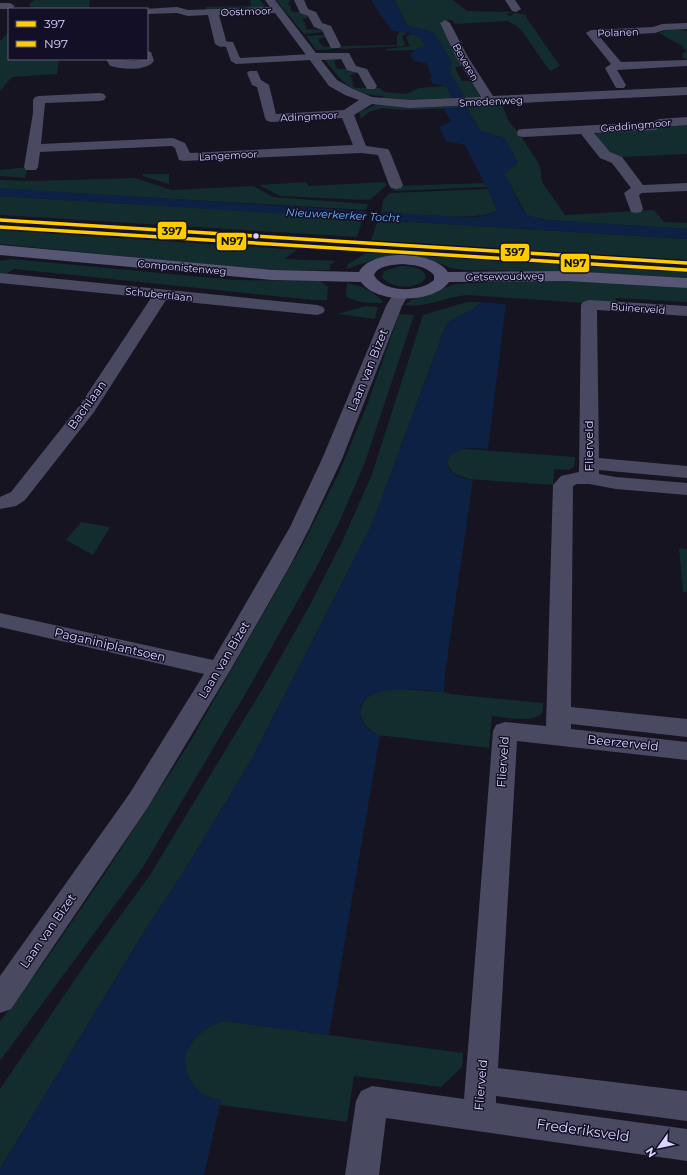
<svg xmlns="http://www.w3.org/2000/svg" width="687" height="1175" font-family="Montserrat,sans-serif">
  <rect width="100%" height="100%" fill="#161421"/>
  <!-- green -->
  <g fill="#132c2d">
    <path d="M34,0h56l-1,9h-57l-3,-4z"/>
    <path d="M250,0h10l5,6 -5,2 -54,2v-3l45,-1z"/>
    <path d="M276,0h17l-5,1 2,1 -2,1 3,5 -1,1 2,2 -1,1h8l11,5 -8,2 4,5h-2l3,3 -2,2 18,1 1,2 -20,2z"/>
    <path d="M394,0h59l14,11 47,1 -9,2 9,3 -3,-2 4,-2 12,2 -1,2 34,49 -10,5 -29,-41 -6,-5 -8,-4 -52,3 -2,-4 -11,1 -2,3 22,42 -7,2 7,13h9l10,17 50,2 3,3 -32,1 7,18 10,11 21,33 2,16 23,33 89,-5 10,12 23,1v6l-140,-9 -15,-3 -6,-3 -22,-40 14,-12 -14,-24 -24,-7 -13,-23 -67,2 -17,-2 -14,4 -8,7 -2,-7 16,-7 9,-9c-34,-1 -41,-14 -61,-38l15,-1 4,2 -8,2 2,2h-2l2,2 -1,1 3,1h-2l2,1 -2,1h11l11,3 -9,4 4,3 -2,1 2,1 -1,1 2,1 -2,1 2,1 -2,1 3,2h25l4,4 22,2 13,-6 27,-2 8,15 12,-1 -16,-27 1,-12 -18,-29 -25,-6z"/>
    <path d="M677,29l10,2v28h-2l1,-1h-3l-1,-4 4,-2 -1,-3 -3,-1 2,-1 -25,-14 6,-3z"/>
    <path d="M9,32v27h50l-2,15 -45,3 -12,14v-50z"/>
    <path d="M400,32l7,1 -5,3 3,8 -2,2 -63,3 -2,-3 59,-1v-10z"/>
    <path d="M411,34l9,3 5,10 -10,3 -28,1 -1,-2 24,-3 -4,-9z"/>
    <path d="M325,35l1,2 -8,2 2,1 -2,1 3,3h-1l5,3 10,-1v3l-19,1 -10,-14z"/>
    <path d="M687,124v30l-64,3 -10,-1 -18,-22 4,-3 64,-3 1,-2z"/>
    <path d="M28,167l-3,11 -25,-2v-6z"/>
    <path d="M143,174h26v10l-27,-8z"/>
    <path d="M135,178l37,12 81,-4 20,11 95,7 -2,6 -366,-21v-9l35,1z"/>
    <path d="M306,182l3,4 76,-4 2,3 -16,14 -5,1 -86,-4 -21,-11z"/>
    <path d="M484,183l2,4 -94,4 5,-5z"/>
    <path d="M488,189l9,21c-13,13 -96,3 -116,2l2,-12 7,-7z"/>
    <path d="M0,196l363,22 -6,19 -357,-22z"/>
    <path d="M378,220l309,19v21l-316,-20z"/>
    <path d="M0,230l297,20 -13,9 52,2 -6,4v5l-58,1 -272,-27z"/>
    <path d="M369,248l318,20v10l-109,-6 -113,-2 -14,-2 -23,-9 -18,-3 -31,2 -33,11 2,-5 18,-11z"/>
    <path d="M12,259l223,21 85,1 8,6 -1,13h-14l-299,-31 -11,7 -3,-1v-14z"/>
    <path d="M400,266c9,0 25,1 26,12 -8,12 -36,11 -44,-1l2,-6z"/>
    <path d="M556,279l131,8v15l-71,-4 -1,6 -31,-2 -2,1 -115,-8c-22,2 -41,13 -63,10l9,-6 42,-15z"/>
    <path d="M347,283c12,2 30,9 36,20 -11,0 -29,0 -37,-7z"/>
    <path d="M467,302h14c-9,12 -26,13 -35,23l-75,202 -122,237 -68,112 -32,48 -149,245v-80l89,-130 61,-84 119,-197 42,-75 32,-63 29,-66 51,-159z"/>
    <path d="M366,306l12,1 -3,12 -38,-5z"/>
    <path d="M399,314l15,1 -50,150 -26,60 -22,43 -66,118 -107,181 -143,194v-40l43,-57 63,-92 84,-130 112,-196 37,-73 30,-73z"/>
    <path d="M466,449l109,8 -1,10 -6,3 -14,-1 -1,16 -85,-6 -15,-6 -6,-9c1,-11 10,-14 19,-15z"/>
    <path d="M81,522l29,5 -17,28 -27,-15z"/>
    <path d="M679,548l8,1v43h-4z"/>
    <path d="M400,689l44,3 5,1v1l94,9c0,4 0,7 -1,10 -8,11 -39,4 -50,3l-3,32 -111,-13c-21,-11 -25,-33 -1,-43 7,-3 15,-2 23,-3z"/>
    <path d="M224,1021l239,32 -1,14 -21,20 -87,-11 -7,46 -127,-17 1,-5c-12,-1 -22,-6 -29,-16 -19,-28 4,-56 32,-63z"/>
  </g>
  <!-- water -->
  <g fill="#0d2144">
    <path d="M371,0h23l14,26 25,6 18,29 -1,12 17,28h-13l-8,-15 -13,-2 -3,-5 2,-2 -4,-8v-4l-3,-2 -12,-2 -3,-7 8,-6 7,-1 -5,-10 -12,-4 -16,-2z"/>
    <path d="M443,108h24l13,23 24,7 14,24 -14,12 9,14 -1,1c10,20 10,28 35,31l140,9v10l-687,-43v-8l460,29c10,0 29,1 37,-7l-1,-4 -31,-61 -19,-4 -7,-14 12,-6z"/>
    <path d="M481,302l25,2 -18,145c-13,-1 -36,-4 -41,13 0,12 16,17 26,18l-28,193 -1,19c-19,-2 -91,-12 -83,25 2,9 10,16 19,18l-51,300 -105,-14c-26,7 -50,34 -33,60 7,12 17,18 30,19l-17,75h-204v-6l149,-245 32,-48 68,-112 122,-237 75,-202c9,-10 26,-11 35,-23z"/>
  </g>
  <!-- pier -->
  <path fill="#161421" d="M367,209l15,1 -4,12 -14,-2z"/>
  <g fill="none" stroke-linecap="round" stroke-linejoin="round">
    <!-- pedestrian -->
    <path fill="#4a4962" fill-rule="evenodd" d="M221,41l12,1 7,16 72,-4 5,3 -5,3 -76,4 -5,-3 -5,-14 -8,-1 -2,-2z"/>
    <!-- minor -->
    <g fill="#4a4962" fill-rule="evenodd">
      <path d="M265,0h10l41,53h33l7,13 11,3 10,17 -2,3h-8l-9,-16 -11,-3 -6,-11 -20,1 16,20 16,9 19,8 38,3 71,-3 -25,-40 -16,-34 5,-3 5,3 18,34 25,39 194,-9v8l-277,13 -38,-4 -18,11 12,31 22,3 2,3 13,33 -2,3 -5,1 -5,-1 -2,-3 -11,-30 -17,-2 -177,8 -5,-1 -4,-12 -3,-2 -132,6 -2,15 -2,3h-10l-2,-3 9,-54v-13l2,-3 4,-1 61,-3 4,1 2,3 -2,3 -4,1 -55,2 -4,41 132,-6 12,5 5,10 163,-8 -11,-27 -71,4 -4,-1 -2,-3 -8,-31 -5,-2 -5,-12 2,-2h8l4,9 8,5 7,29 68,-4 15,-10 -14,-5 -16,-9 -54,-73 -56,2 8,29 -6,3 -6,-3 -7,-29 -20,1 -11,-3 -30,1v-5h-4l34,-2 11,3 82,-3z"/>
      <path d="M294,0h10l4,9 8,3 6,11 9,3 10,20 -2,2h-8l-9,-18 -8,-3 -6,-11 -8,-3z"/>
      <path d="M505,0h10l6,9 -5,3 -4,-1z"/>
      <path d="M0,3h10l5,3 -4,3h-11z"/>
      <path d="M687,23v6l-23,1 -9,3 -56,3 22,26 66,-2v6l-70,4 9,15 -2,3h-8l-11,-20 6,-4 -25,-31 5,-3 62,-3 9,-3z"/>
      <path d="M147,51l4,1 3,9c-8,11 -32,8 -44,5l-4,-7 29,2 12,-2z"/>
      <path d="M687,117v8l-25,2 -7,3 -61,3 16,19 12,5 21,28 44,-2v8l-45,2 -3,2 4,14 -2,3 -5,1 -5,-1 -7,-19 7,-5 -19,-25 -12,-5 -19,-24 -58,3 -5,-1 -1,-3 1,-3 5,-1 129,-7 7,-3z"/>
      <path d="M0,273l317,32 6,2 2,3 -2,3 -6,2 -151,-15 -72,112 -69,88 -9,6 -16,3v-12l11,-5 69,-87 71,-107 -151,-15z"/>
      <path d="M401,289l6,2 2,3 -7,12 -60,153 -32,68 -19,37 -60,105 -83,138 -137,202 -11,4v-37l130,-183 74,-119 -204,-47v-14l213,47 77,-133 32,-68 64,-153 9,-15z"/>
      <path d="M589,300l98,6v10l-90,-6 2,148 88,8v12l-88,-8v4l17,3 71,6v12l-71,-6 -27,-5h-12l-4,2 -2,221 116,12v18l-116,-13v5l116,13v18l-170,-19 -19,327 189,23v30l-191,-25v7l191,26v32l-301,-43 -7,57h-34l11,-74 5,-10 11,-5 92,13 29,-368 3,-6 9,-3 41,4 7,-241 8,-9 18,-4 2,-167 2,-3z"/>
    </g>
    <!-- secondary -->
    <path fill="#575674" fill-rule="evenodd" d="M0,245l272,25 87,2c13,-24 75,-21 89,0l119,-1 120,7v10l-120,-7 -118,1c-15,22 -73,22 -88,0l-89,-2 -272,-25zM403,264c11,1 23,2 31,11v5c-14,13 -51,13 -60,-5 4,-10 19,-10 29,-11z"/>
    <!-- bus-1 casing -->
    <g stroke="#130f26" stroke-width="5.5">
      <path id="bus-1" d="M0,220l687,43"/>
    </g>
    <!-- bus-2 casing -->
    <g stroke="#130f26" stroke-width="5.5">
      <path id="bus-2" d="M0,227l687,43"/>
    </g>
    <!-- bus-1 -->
    <use href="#bus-1" stroke="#fc0" stroke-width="3.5"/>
    <!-- bus-2 -->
    <use href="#bus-2" stroke="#fc0" stroke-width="3.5"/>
  </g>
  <!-- markers -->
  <circle fill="#d9d4ff" stroke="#130f26" stroke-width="1.5" cx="256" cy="236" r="3.5"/>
  <g text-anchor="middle" stroke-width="3" stroke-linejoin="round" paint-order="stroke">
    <!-- far-street labels -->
    <g font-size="10" fill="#d9d4ff" stroke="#130f26">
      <text transform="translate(246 11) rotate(-2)" y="4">Oostmoor</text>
      <text transform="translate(618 32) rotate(-2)" y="4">Polanen</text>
      <text transform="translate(466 62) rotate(60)" y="4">Beveren</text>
      <text transform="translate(491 101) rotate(-3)" y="4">Smedenweg</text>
      <text transform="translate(309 116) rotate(-3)" y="4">Adingmoor</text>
      <text transform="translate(636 125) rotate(-5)" y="4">Geddingmoor</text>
      <text transform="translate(228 155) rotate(-3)" y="4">Langemoor</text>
      <text transform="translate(182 267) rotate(5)" y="4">Componistenweg</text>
      <text transform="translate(505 276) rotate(-1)" y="4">Getsewoudweg</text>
      <text transform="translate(159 294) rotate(6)" y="4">Schubertlaan</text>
      <text transform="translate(638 308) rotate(4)" y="4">Buinerveld</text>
    </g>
    <!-- far-water labels -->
    <g font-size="11" font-style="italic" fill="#62b6ff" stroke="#130f26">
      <text transform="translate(343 215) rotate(3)" y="4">Nieuwerkerker Tocht</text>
    </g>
    <!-- street labels -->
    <g font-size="12" fill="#d9d4ff" stroke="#130f26">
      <text transform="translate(368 370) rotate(-68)" y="4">Laan van Bizet</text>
      <text transform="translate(87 405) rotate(-54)" y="4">Bachlaan</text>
      <text transform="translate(589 446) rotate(-90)" y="4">Flierveld</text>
      <text transform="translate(110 645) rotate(13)" y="4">Paganiniplantsoen</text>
      <text transform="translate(224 660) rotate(-59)" y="4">Laan van Bizet</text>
      <text transform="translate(623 743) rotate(6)" y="4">Beerzerveld</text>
      <text transform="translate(503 762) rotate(-86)" y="4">Flierveld</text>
      <text transform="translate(48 931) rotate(-55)" y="4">Laan van Bizet</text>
      <text transform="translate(481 1085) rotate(-85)" y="4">Flierveld</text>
    </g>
    <!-- near-street labels -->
    <g font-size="14" fill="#d9d4ff" stroke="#130f26">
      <text transform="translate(583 1130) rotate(8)" y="5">Frederiksveld</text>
    </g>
  </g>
  <g stroke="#130f26" stroke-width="1.5">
    <rect x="157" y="221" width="30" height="19" rx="4" fill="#fc0"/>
    <rect x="216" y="232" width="31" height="19" rx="4" fill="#fc0"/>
    <rect x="500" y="243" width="30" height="19" rx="4" fill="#fc0"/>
    <rect x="560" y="253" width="30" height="20" rx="4" fill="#fc0"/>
  </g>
  <g font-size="11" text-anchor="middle" font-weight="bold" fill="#111">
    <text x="172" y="235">397</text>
    <text x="232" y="245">N97</text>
    <text x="515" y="256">397</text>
    <text x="575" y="267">N97</text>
  </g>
  <!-- legend -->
  <rect x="8" y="8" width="140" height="52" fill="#130f26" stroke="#625e7d"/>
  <rect x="16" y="21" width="20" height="6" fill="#ffcc00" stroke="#625e7d"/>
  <text x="44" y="28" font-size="12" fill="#d9d4ff">397</text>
  <rect x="16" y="41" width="20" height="6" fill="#ffcc00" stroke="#625e7d"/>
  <text x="44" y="48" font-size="12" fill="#d9d4ff">N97</text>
  <!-- north arrow -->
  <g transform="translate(659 1147) rotate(237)" stroke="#130f26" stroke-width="3" paint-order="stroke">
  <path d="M0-3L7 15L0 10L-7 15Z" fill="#d9d4ff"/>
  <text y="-6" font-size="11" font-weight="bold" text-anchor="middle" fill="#d9d4ff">N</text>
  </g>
</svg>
